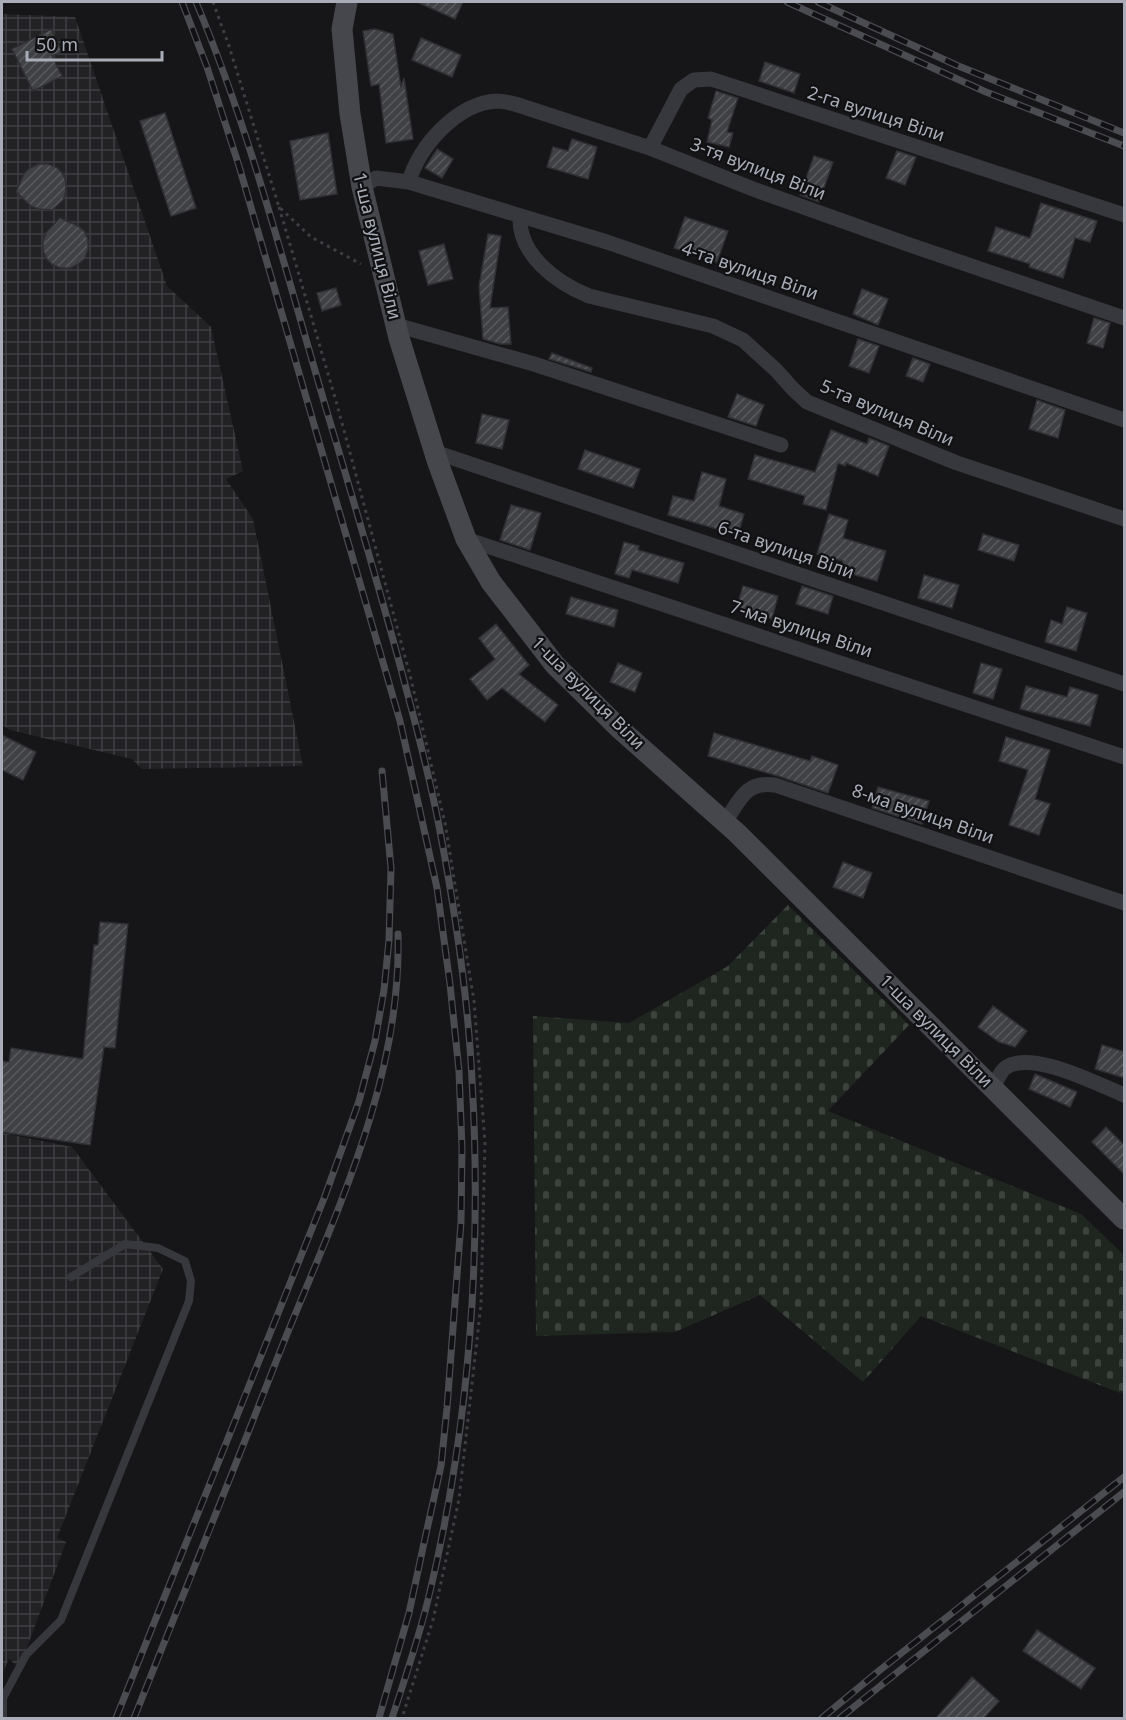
<svg xmlns="http://www.w3.org/2000/svg" width="1126" height="1720" font-family="'Noto Sans',sans-serif">
  <defs>
    <pattern id="industrial-grid" width="8" height="8" patternUnits="userSpaceOnUse" patternTransform="scale(1.5)"><rect width="8" height="8" fill="#222225"/><path d="M0 4h8M4 0v8" fill="none" stroke="#3f3f43"/></pattern>
    <pattern id="cemetery-stones" width="16" height="16" patternUnits="userSpaceOnUse" patternTransform="scale(1.5)"><rect width="16" height="16" fill="#1e261f"/><path d="M2 7V4a2 2 0 0 1 4 0v3zM10 15v-3a2 2 0 0 1 4 0v3z" fill="#3c433d"/></pattern>
    <pattern id="building-hatch" width="6" height="6" patternUnits="userSpaceOnUse" patternTransform="scale(1.5)"><rect width="6" height="6" fill="#404145"/><path d="M-1 1l2-2M0 6l6-6M5 7l2-2" fill="none" stroke="#595a5e"/></pattern>
  </defs>
  <rect width="100%" height="100%" fill="#161618"/>
  <!-- industrial -->
  <g fill="url(#industrial-grid)">
    <path d="M2,14l73,3 92,269 44,41 32,144 -17,8 27,40 50,247 -161,3 -10,-10 -122,-29 -8,-5z"/>
    <path d="M2,1133l70,14 91,122 -106,269 9,4 -47,127 -10,-11 -7,18z"/>
  </g>
  <!-- cemetery -->
  <path fill="url(#cemetery-stones)" d="M788,905l121,120 -81,86 253,103 43,41v137l-4,1 -199,-77 -58,66 -103,-87 -85,37 -139,4 -3,-320 96,7 99,-57z"/>
  <!-- building -->
  <g fill="url(#building-hatch)" stroke="#303034" stroke-width="1.5">
    <path d="M417,2h46l-8,17z"/>
    <path d="M51,29l11,23 -10,4 10,20 -29,15 -21,-42z"/>
    <path d="M375,29l18,5 8,53 3,-9 9,61 -27,4 -7,-59 -8,2 -8,-55z"/>
    <path d="M421,38l40,17 -9,22 -40,-17z"/>
    <path d="M765,62l35,12 -6,19 -35,-12z"/>
    <path d="M716,91l22,7 -11,34 6,1 -4,14 -22,-5 5,-22 -4,-2z"/>
    <path d="M165,113l31,95 -25,8 -31,-95z"/>
    <path d="M328,133l9,61 -37,6 -10,-59z"/>
    <path d="M572,139l25,8 -9,32 -41,-12 6,-20 15,4z"/>
    <path d="M437,149l16,10 -11,19 -17,-10z"/>
    <path d="M897,151l19,6 -11,28 -19,-7z"/>
    <path d="M814,156l19,6 -14,40 -19,-7z"/>
    <path d="M39,164h9l8,3 7,7 3,8v9l-3,9 -11,10 -13,-1 -8,-3 -15,-14 8,-18 6,-6z"/>
    <path d="M1041,203l56,18 -7,21 -15,-4 -12,40 -34,-11 1,-3 -42,-13 8,-24 34,11z"/>
    <path d="M685,217l43,14 -11,31 -43,-14z"/>
    <path d="M60,218l18,8 7,6 3,8v9l-3,9 -7,6 -8,4h-9l-8,-3 -7,-7 -3,-8v-9l3,-8z"/>
    <path d="M488,234l13,2 -11,72 18,-1 3,37h-11l-17,-5 -4,-53z"/>
    <path d="M444,244l9,35 -25,6 -9,-34z"/>
    <path d="M336,288l5,17 -19,6 -5,-18z"/>
    <path d="M862,289l26,10 -10,26 -25,-11z"/>
    <path d="M1094,318l16,5 -7,25 -16,-5z"/>
    <path d="M858,339l21,7 -10,27 -20,-7z"/>
    <path d="M552,353l40,15 -1,4 -42,-13z"/>
    <path d="M913,358l17,6 -7,18 -17,-6z"/>
    <path d="M737,394l27,11 -8,21 -28,-9z"/>
    <path d="M1037,400l28,10 -7,28 -29,-9z"/>
    <path d="M482,414l27,6 -7,29 -26,-6z"/>
    <path d="M831,430l36,14 2,-6 20,8 -11,30 -32,-13 -1,3 -7,-3 -12,47 -23,-6 2,-8 -57,-17 7,-24 60,17z"/>
    <path d="M585,450l55,19 -7,19 -55,-19z"/>
    <path d="M702,472l24,7 -7,27 25,8 -6,21 -70,-20 5,-19 21,5z"/>
    <path d="M511,505l30,8 -11,37 -30,-10z"/>
    <path d="M829,514l19,6 -5,18 43,13 -9,30 -36,-10 2,-10 -26,-7z"/>
    <path d="M983,534l36,11 -5,16 -36,-11z"/>
    <path d="M624,542l15,4 -1,4 46,13 -6,20 -46,-13 -3,8 -14,-4z"/>
    <path d="M924,575l35,10 -7,23 -34,-10z"/>
    <path d="M743,586l35,10 -6,23 -36,-10z"/>
    <path d="M802,586l31,10 -5,18 -32,-10z"/>
    <path d="M571,597l47,13 -4,17 -48,-13z"/>
    <path d="M1067,607l20,6 -11,38 -31,-9 6,-22 11,4z"/>
    <path d="M496,624l33,41 -10,9 39,31 -13,17 -43,-34 -15,12 -17,-21 25,-20 -16,-21z"/>
    <path d="M618,663l24,10 -7,19 -25,-10z"/>
    <path d="M981,663l21,6 -9,30 -20,-6z"/>
    <path d="M1026,686l41,11 3,-10 28,8 -8,31 -70,-17z"/>
    <path d="M714,733l96,28 2,-5 26,9 -10,28 -50,-17 -70,-20z"/>
    <path d="M2,735l34,17 -13,28 -21,-10z"/>
    <path d="M1006,737l44,13 -15,49 15,5 -11,31 -30,-10 19,-55 -29,-9z"/>
    <path d="M878,787l51,14 -7,23 -50,-16z"/>
    <path d="M843,862l29,11 -9,25 -30,-11z"/>
    <path d="M100,922l28,2 -13,124 -11,-1 -14,98 -88,-13v-71l7,1 2,-14 72,11 11,-114h4z"/>
    <path d="M993,1006l34,25 -12,16 -16,-5 -21,-15z"/>
    <path d="M1102,1045l23,7v26l-30,-9z"/>
    <path d="M1035,1074l42,18 -7,15 -41,-18z"/>
    <path d="M1106,1127l19,19v29l-33,-33z"/>
    <path d="M1037,1630l58,38 -14,21 -58,-38z"/>
    <path d="M972,1677l27,24 -16,18h-48z"/>
  </g>
  <g fill="none" stroke-linecap="round" stroke-linejoin="round">
    <!-- path -->
    <g stroke="#3d3f44" stroke-width="3" stroke-dasharray="3 4.5" stroke-linecap="butt">
      <path d="M213,2l16,44 50,161 32,30 50,27"/>
      <path d="M279,207l57,194 75,278 34,144 29,178 11,141 -4,162 -22,195 -26,121 -31,98"/>
    </g>
    <!-- service -->
    <path stroke="#37383d" stroke-width="8" d="M3,1718v-20l23,-43 35,-35 128,-319 2,-20 -6,-20 -27,-13 -33,-4 -54,33"/>
    <!-- minor -->
    <g stroke="#37383d" stroke-width="15">
      <path d="M650,148l31,-59 13,-9 17,-1 413,136"/>
      <path d="M409,182c9,-35 48,-79 88,-81 6,0 13,2 18,3l135,44 103,41 157,56 214,73"/>
      <path d="M362,187l14,-9 33,4 198,60 517,178"/>
      <path d="M520,216c-2,39 37,67 69,80l124,30 30,14 33,30 17,19 14,13 150,61 167,56"/>
      <path d="M396,325l138,39 247,81"/>
      <path d="M435,452l689,232"/>
      <path d="M466,539l658,218"/>
      <path d="M725,822c15,-22 20,-41 50,-37l349,118"/>
      <path d="M993,1087c4,-6 7,-15 12,-19 26,-19 92,16 119,27"/>
    </g>
    <!-- secondary -->
    <path stroke="#45474d" stroke-width="21" d="M347,2l-5,27 8,85 12,73 37,151 39,125 28,76 25,43 64,83 65,64 117,104 387,386"/>
    <!-- rail casing -->
    <g stroke="#4a4c52" stroke-width="7">
      <g id="rail">
        <path d="M182,2l25,65 32,99 161,555 37,167 13,96 9,87 3,77 -1,74 -14,186 -6,58 -17,77 -15,70 -30,105"/>
        <path d="M196,2c56,133 91,275 132,413 27,91 54,181 78,273 12,45 24,91 33,138 16,84 29,169 33,254 10,173 -3,351 -44,520 -10,40 -23,79 -36,118"/>
        <path d="M787,2l199,90 138,54"/>
        <path d="M818,2l138,63 168,68"/>
        <path d="M116,1718l209,-522 34,-95 16,-60 9,-51 5,-50 2,-72 -9,-97"/>
        <path d="M134,1718c50,-124 100,-249 149,-374 53,-131 119,-266 115,-410"/>
        <path d="M822,1718l58,-48 244,-193"/>
        <path d="M840,1718l284,-226"/>
      </g>
    </g>
    <!-- rail -->
    <use href="#rail" stroke="#111113" stroke-width="4.5" stroke-dasharray="14" stroke-linecap="butt"/>
  </g>
  <g text-anchor="middle" stroke-width="4.5" stroke-linejoin="round" paint-order="stroke">
    <!-- street labels -->
    <g font-size="18" fill="#a8adb8" stroke="#111113">
      <text transform="translate(876 114) rotate(18)" y="6">2-га вулиця Віли</text>
      <text transform="translate(758 169) rotate(21)" y="6">3-тя вулиця Віли</text>
      <text transform="translate(377 246) rotate(76)" y="6">1-ша вулиця Віли</text>
      <text transform="translate(750 271) rotate(19)" y="6">4-та вулиця Віли</text>
      <text transform="translate(887 413) rotate(23)" y="6">5-та вулиця Віли</text>
      <text transform="translate(786 550) rotate(19)" y="6">6-та вулиця Віли</text>
      <text transform="translate(801 629) rotate(18)" y="6">7-ма вулиця Віли</text>
      <text transform="translate(588 693) rotate(45)" y="6">1-ша вулиця Віли</text>
      <text transform="translate(923 814) rotate(19)" y="6">8-ма вулиця Віли</text>
      <text transform="translate(936 1031) rotate(45)" y="6">1-ша вулиця Віли</text>
    </g>
  </g>
  <!-- border -->
  <rect width="1126" height="1720" fill="none" stroke="#a8adb8" stroke-width="6"/>
  <!-- scale -->
  <path d="M27 51v9h135v-9" fill="none" stroke="#a8adb8" stroke-width="3"/>
  <text x="36" y="51" font-size="18" fill="#a8adb8" stroke="#111113" stroke-width="4.5" paint-order="stroke">50 m</text>
</svg>
